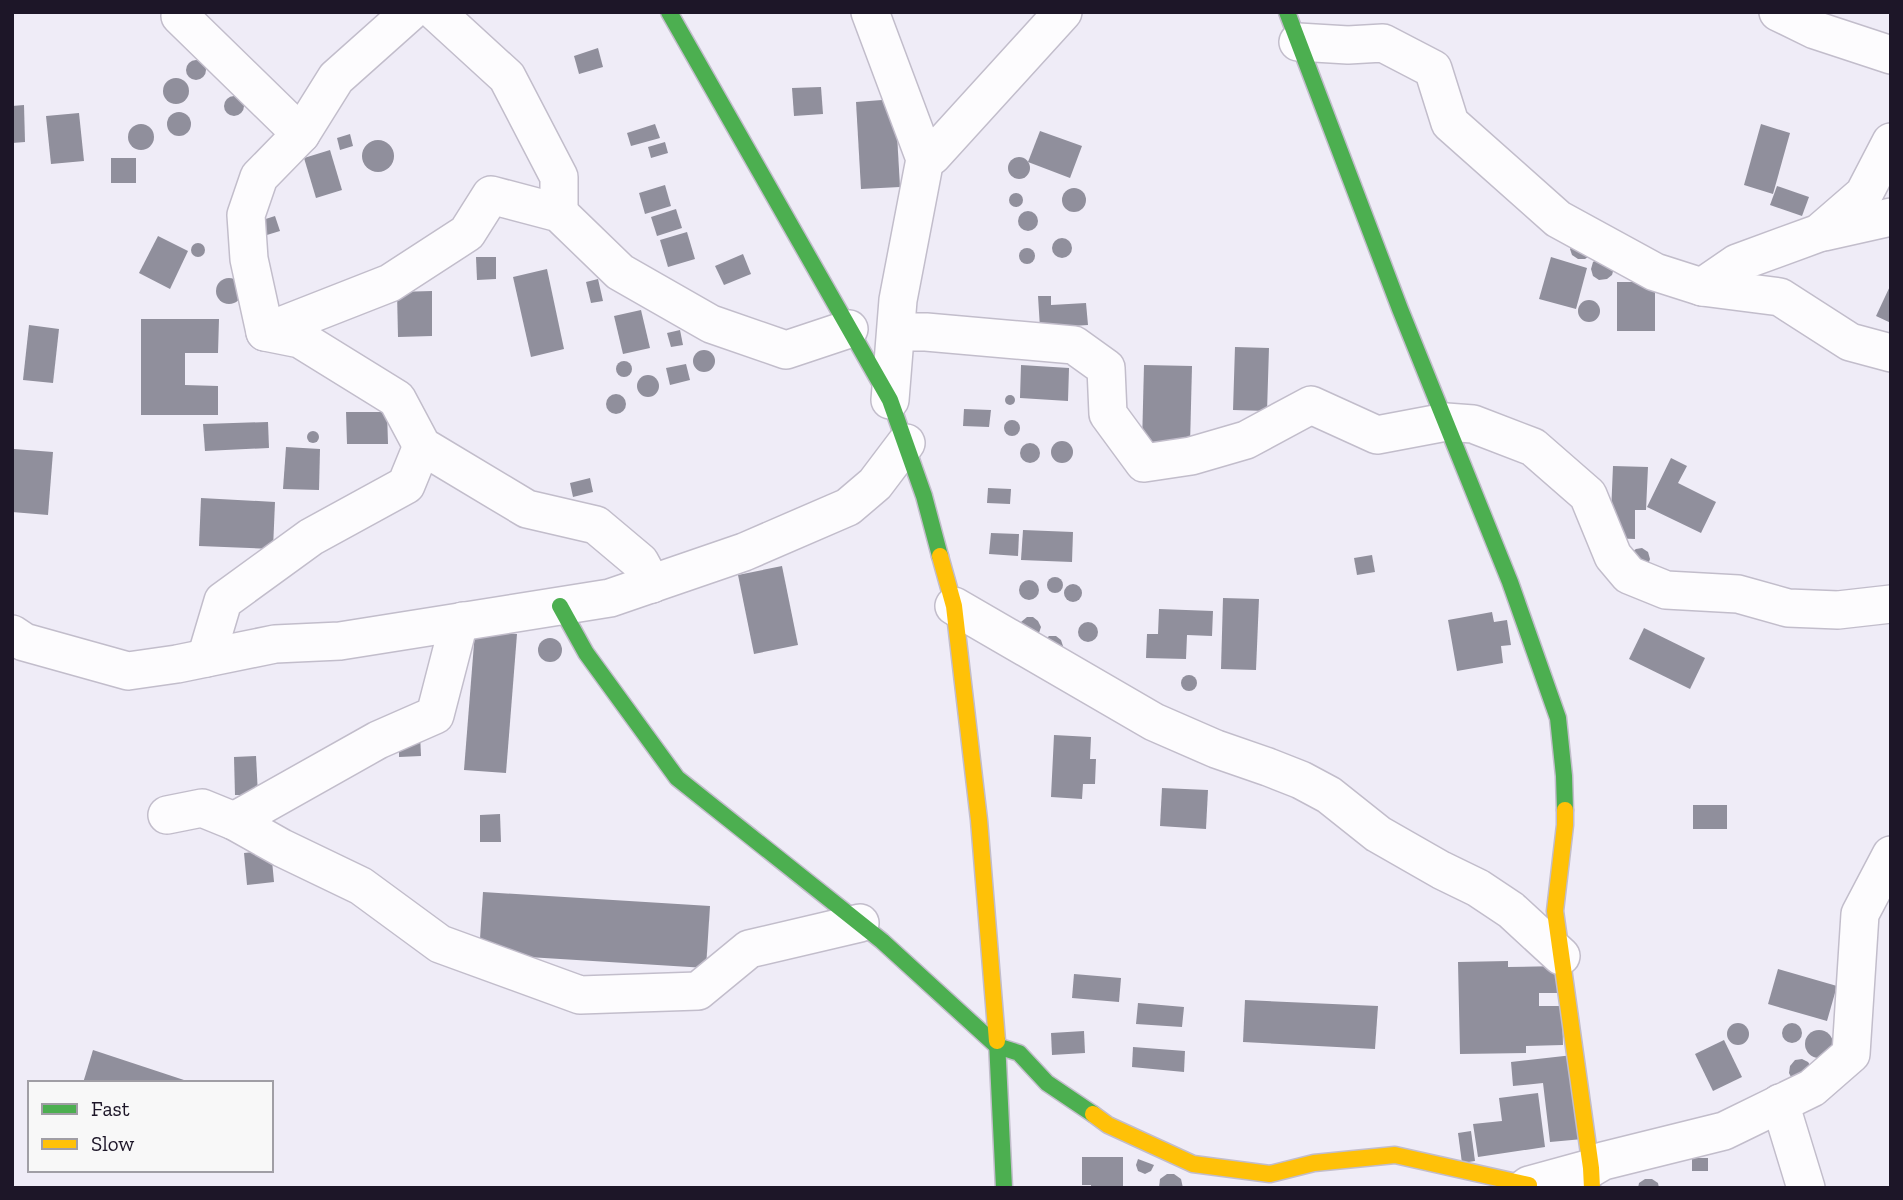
<svg xmlns="http://www.w3.org/2000/svg" width="1903" height="1200" font-family="'Zilla Slab',serif">
  <rect width="100%" height="100%" fill="#efecf7"/>
  <!-- building -->
  <g fill="#908f9c">
    <path d="M598,48l5,19 -24,7 -5,-18z"/>
    <circle cx="196" cy="70" r="10"/>
    <circle cx="176" cy="91" r="13"/>
    <path d="M821,87l2,27 -29,2 -2,-28z"/>
    <circle cx="234" cy="106" r="10"/>
    <path d="M895,99l5,88 -39,2 -5,-87z"/>
    <path d="M24,105l1,37 -13,1v-37z"/>
    <circle cx="179" cy="124" r="12"/>
    <path d="M79,113l5,48 -33,3 -5,-48z"/>
    <path d="M655,124l5,14 -29,8 -4,-13z"/>
    <path d="M1761,124l29,9 -17,61 -29,-9z"/>
    <circle cx="141" cy="137" r="13"/>
    <path d="M1040,131l42,15 -12,32 -42,-16z"/>
    <path d="M350,134l3,12 -13,4 -3,-12z"/>
    <circle cx="378" cy="156" r="16"/>
    <path d="M665,142l3,11 -17,5 -3,-11z"/>
    <path d="M330,150l12,40 -26,8 -12,-40z"/>
    <circle cx="1019" cy="168" r="11"/>
    <rect x="111" y="158" width="25" height="25"/>
    <path d="M665,185l6,21 -26,8 -6,-21z"/>
    <path d="M1777,186l32,11 -7,19 -32,-11z"/>
    <circle cx="1074" cy="200" r="12"/>
    <circle cx="1016" cy="200" r="7"/>
    <path d="M676,209l6,19 -25,8 -6,-19z"/>
    <circle cx="1028" cy="221" r="10"/>
    <path d="M275,216l5,15 -23,7 -4,-15z"/>
    <path d="M687,232l8,27 -27,8 -8,-27z"/>
    <path d="M158,236l30,15 -18,38 -31,-16z"/>
    <circle cx="1062" cy="248" r="10"/>
    <path d="M1572,242l19,13 -6,4h-7l-6,-4 -2,-6z"/>
    <circle cx="198" cy="250" r="7"/>
    <circle cx="1027" cy="256" r="8"/>
    <path d="M743,254l8,20 -27,11 -9,-19z"/>
    <path d="M476,257h20v22l-19,1z"/>
    <path d="M1551,257l36,11 -11,41 -37,-10z"/>
    <path d="M1599,258l15,10 -2,7 -5,4 -8,1 -6,-4 -2,-7 2,-7z"/>
    <path d="M547,269l17,80 -33,8 -18,-80z"/>
    <circle cx="229" cy="291" r="13"/>
    <path d="M598,279l5,22 -12,2 -5,-21z"/>
    <rect x="1617" y="282" width="38" height="49"/>
    <path d="M1891,284v39l-15,-7z"/>
    <path d="M432,291v45l-34,1 -1,-45z"/>
    <path d="M1038,296h13v9l35,-2 2,22 -48,3z"/>
    <circle cx="1589" cy="311" r="11"/>
    <path d="M641,310l9,38 -27,6 -9,-38z"/>
    <path d="M141,319h78l-1,34h-33v32l33,1v29h-77z"/>
    <path d="M29,325l30,4 -6,54 -30,-3z"/>
    <path d="M680,330l3,15 -12,2 -4,-14z"/>
    <path d="M1235,347l34,1 -2,63 -34,-1z"/>
    <circle cx="704" cy="361" r="11"/>
    <circle cx="624" cy="369" r="8"/>
    <path d="M686,364l4,16 -20,5 -4,-17z"/>
    <path d="M1021,365l48,3 -1,33 -48,-3z"/>
    <path d="M1144,365l48,1 -2,79 -48,-1z"/>
    <circle cx="648" cy="386" r="11"/>
    <circle cx="616" cy="404" r="10"/>
    <circle cx="1010" cy="400" r="5"/>
    <path d="M964,409l27,1 -2,17 -26,-1z"/>
    <path d="M346,412h41l1,32h-41z"/>
    <circle cx="1012" cy="428" r="8"/>
    <path d="M268,422l1,26 -64,3 -2,-27z"/>
    <circle cx="313" cy="437" r="6"/>
    <circle cx="1062" cy="452" r="11"/>
    <circle cx="1030" cy="453" r="10"/>
    <path d="M286,447l34,2 -1,41 -36,-1z"/>
    <path d="M14,449l39,3 -5,63 -36,-3z"/>
    <path d="M1671,458l16,8 -9,17 38,19 -15,31 -54,-26z"/>
    <path d="M1613,466l35,1 -2,43h-11v29l-25,-1z"/>
    <path d="M590,478l3,14 -20,5 -3,-14z"/>
    <path d="M988,488l23,1 -1,15 -23,-1z"/>
    <path d="M201,498l74,4 -2,47 -74,-3z"/>
    <path d="M1023,530l50,2 -1,30 -51,-2z"/>
    <path d="M991,533l28,1 -1,22 -29,-2z"/>
    <path d="M1642,548l6,4 2,7 -2,6 -6,4 -12,-16 6,-4z"/>
    <path d="M1372,555l3,17 -18,3 -3,-17z"/>
    <path d="M782,566l16,79 -44,9 -16,-79z"/>
    <circle cx="1055" cy="585" r="8"/>
    <circle cx="1029" cy="590" r="10"/>
    <circle cx="1073" cy="593" r="9"/>
    <path d="M1223,598l36,1 -3,71 -35,-1z"/>
    <path d="M1159,609l54,2 -1,25 -25,-1 -1,24 -40,-1 1,-24h11z"/>
    <path d="M1492,612l2,10 13,-2 4,25 -10,1 2,17 -46,8 -9,-51z"/>
    <path d="M1027,617h6l5,4 3,6 -2,6 -5,4 -14,-9 1,-6z"/>
    <circle cx="1088" cy="632" r="10"/>
    <path d="M1644,628l61,30 -15,31 -61,-30z"/>
    <path d="M475,631l42,3 -11,139 -42,-3z"/>
    <path d="M1049,636h7l5,4 2,6 -1,6 -18,-11z"/>
    <circle cx="550" cy="650" r="12"/>
    <circle cx="1189" cy="683" r="8"/>
    <path d="M399,734h21l1,22 -22,1z"/>
    <path d="M1054,735l37,2 -1,22h6l-1,25h-12l-1,15 -31,-2z"/>
    <path d="M256,756l2,39h-23l-1,-38z"/>
    <path d="M1162,788l46,2 -2,39 -46,-3z"/>
    <rect x="1693" y="805" width="34" height="24"/>
    <path d="M500,814l1,28h-21v-27z"/>
    <path d="M271,850l3,32 -27,3 -3,-32z"/>
    <path d="M483,892l227,14 -4,62 -227,-14z"/>
    <path d="M1508,961v6l53,-1 1,27h-23v13h23l1,39 -37,1v7l-66,1 -2,-92z"/>
    <path d="M1778,969l59,17 -10,35 -59,-17z"/>
    <path d="M1074,974l47,4 -2,24 -47,-4z"/>
    <path d="M1245,1000l133,6 -3,43 -132,-7z"/>
    <path d="M1138,1003l46,4 -2,20 -46,-3z"/>
    <circle cx="1792" cy="1033" r="10"/>
    <circle cx="1738" cy="1034" r="11"/>
    <circle cx="1819" cy="1044" r="14"/>
    <path d="M1084,1031l1,22 -33,2 -1,-22z"/>
    <path d="M1724,1040l18,37 -29,14 -18,-37z"/>
    <path d="M1133,1047l52,4 -1,21 -52,-5z"/>
    <path d="M93,1050l97,32v1h-107z"/>
    <path d="M1573,1055l10,84 -33,3 -7,-59 -30,3 -2,-24z"/>
    <path d="M1802,1059l6,3 4,6 -20,11 -3,-6 1,-7 5,-6z"/>
    <path d="M1538,1093l7,54 -67,10 -5,-33 29,-3 -3,-23z"/>
    <path d="M1471,1131l4,30 -13,2 -4,-30z"/>
    <path d="M1082,1157h41v31h-32v-3h-9z"/>
    <rect x="1692" y="1158" width="16" height="13"/>
    <path d="M1138,1159l16,6 -3,6 -6,3 -7,-3 -2,-6z"/>
    <path d="M1167,1174h7l7,5 2,9h-24l1,-9z"/>
    <path d="M1645,1179h7l6,4 1,5h-21l1,-5z"/>
  </g>
  <g fill="none" stroke-linecap="round" stroke-linejoin="round">
    <!-- street casing -->
    <g stroke="#c2bdcb" stroke-width="40">
      <g id="street">
        <path d="M410,12l-74,66 -35,56 -42,43 -13,38 3,44 16,73 35,7 97,60 25,47 105,63 69,16 44,37 12,22"/>
        <path d="M436,12l71,65 52,100v36"/>
        <path d="M870,12l55,147 -27,141 -8,100"/>
        <path d="M1778,12l37,18 76,25"/>
        <path d="M180,16l121,118"/>
        <path d="M1298,42l50,3 35,-2 50,26 17,54 108,96 97,53 47,15 35,-24 82,-30 45,-39 27,-52"/>
        <path d="M925,159l7,-3 131,-144"/>
        <path d="M1824,232l67,-15"/>
        <path d="M1702,287l78,10 70,45 41,11"/>
        <path d="M265,332l125,-49 77,-50 24,-38 68,18 61,59 91,52 75,26 63,-21"/>
        <path d="M896,332h30l148,13 32,23 2,46 36,49 47,-7 55,-16 65,-35 66,30 69,-13 27,2 60,23 55,48 25,61 16,19 37,15 72,4 50,14 50,2 53,-6"/>
        <path d="M954,606l200,116 62,27 52,18 33,13 28,15 49,39 63,36 37,18 33,22 50,46"/>
        <path d="M12,634l12,8 104,29 49,-7 98,-20 65,-3 270,-43 134,-46 104,-45 27,-23 31,-41"/>
        <path d="M206,658l17,-57 88,-64 95,-52 16,-39"/>
        <path d="M167,815l35,-7 32,13 48,27 79,38 79,58 140,51 118,-4 51,-42 111,-26"/>
        <path d="M234,821l144,-81 57,-25 22,-85 6,-9"/>
        <path d="M1780,1103l26,85"/>
        <path d="M1525,1188l4,-3 62,-17 12,-7 121,-30 88,-43 39,-34 9,-140 31,-59"/>
      </g>
    </g>
    <!-- fast casing -->
    <g stroke="#c2bdcb" stroke-width="19">
      <g id="fast">
        <path d="M669,12l221,388 34,96 16,60"/>
        <path d="M1287,12l113,297 110,273 48,136 6,58 1,34"/>
        <path d="M560,606l26,47 91,125 205,163 115,105 22,7 28,30 46,31"/>
        <path d="M997,1041l7,147"/>
      </g>
    </g>
    <!-- slow casing -->
    <g stroke="#c2bdcb" stroke-width="19">
      <g id="slow">
        <path d="M940,556l14,50 25,214 18,221"/>
        <path d="M1565,810v15l-10,86 36,257 1,20"/>
        <path d="M1093,1114l15,11 85,39 77,10 44,-11 81,-8 134,30"/>
      </g>
    </g>
    <!-- street -->
    <use href="#street" stroke="#fdfcfe" stroke-width="37"/>
    <!-- fast -->
    <use href="#fast" stroke="#4caf50" stroke-width="16"/>
    <!-- slow -->
    <use href="#slow" stroke="#ffc107" stroke-width="16"/>
  </g>
  <!-- border -->
  <rect width="1903" height="1200" fill="none" stroke="#1d1628" stroke-width="28"/>
  <!-- legend -->
  <rect x="28" y="1081" width="245" height="91" fill="#f8f8f8" stroke="#a09ea5" stroke-width="2"/>
  <rect x="42" y="1104" width="35" height="10" fill="#4caf50" stroke="#a09ea5" stroke-width="2"/>
  <text x="91" y="1116" font-size="21" fill="#1d1628">Fast</text>
  <rect x="42" y="1139" width="35" height="10" fill="#ffc107" stroke="#a09ea5" stroke-width="2"/>
  <text x="91" y="1151" font-size="21" fill="#1d1628">Slow</text>
</svg>
